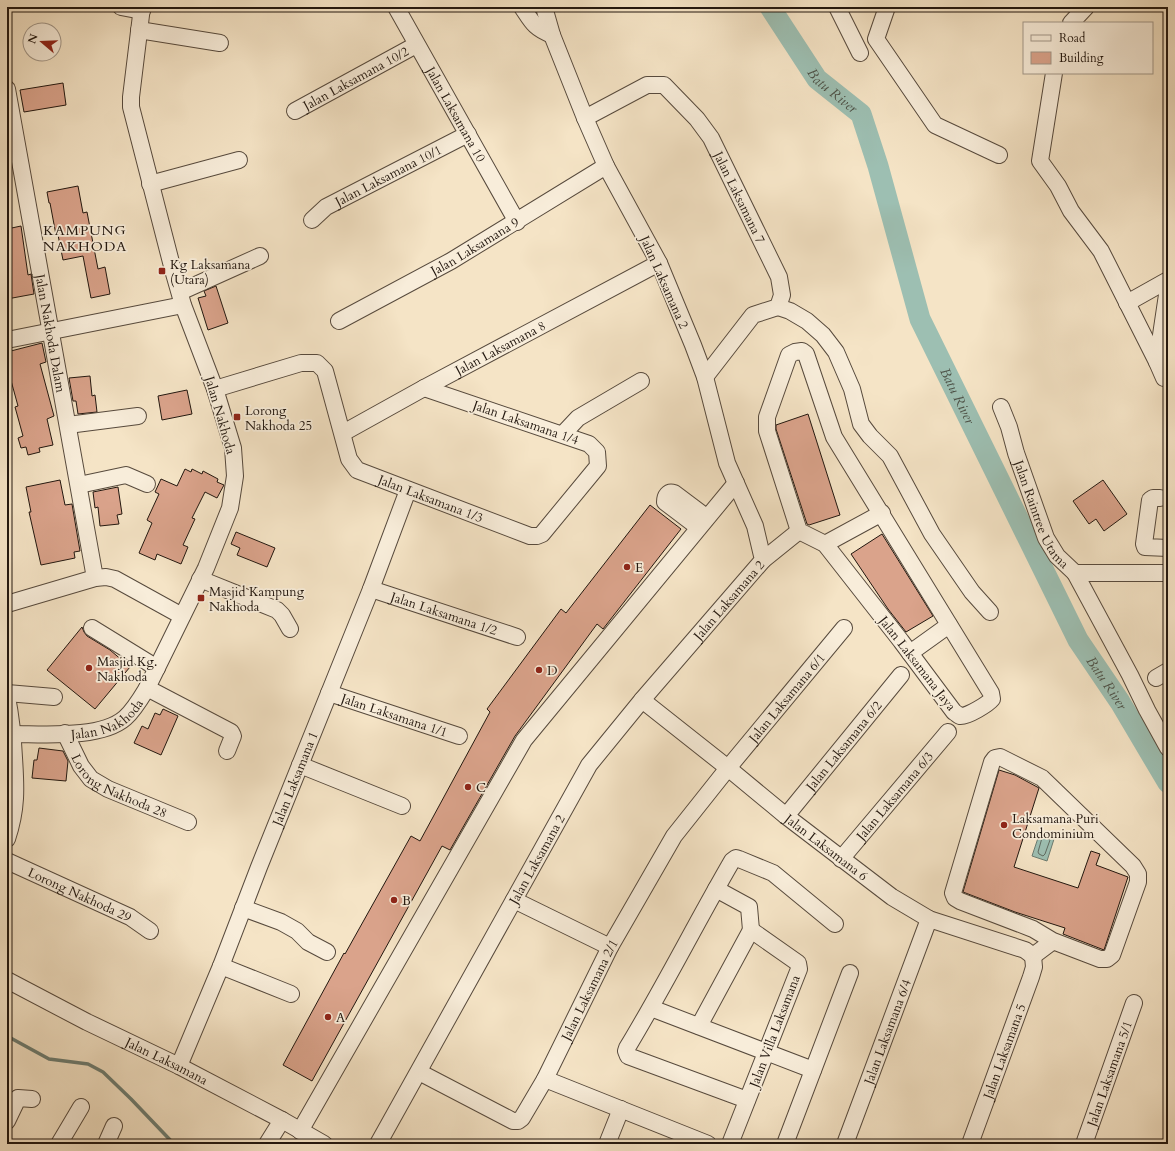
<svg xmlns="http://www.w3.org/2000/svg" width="1175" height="1151" font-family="Cardo,serif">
  <rect width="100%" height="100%" fill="#f5e4c6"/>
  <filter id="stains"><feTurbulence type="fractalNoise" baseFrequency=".005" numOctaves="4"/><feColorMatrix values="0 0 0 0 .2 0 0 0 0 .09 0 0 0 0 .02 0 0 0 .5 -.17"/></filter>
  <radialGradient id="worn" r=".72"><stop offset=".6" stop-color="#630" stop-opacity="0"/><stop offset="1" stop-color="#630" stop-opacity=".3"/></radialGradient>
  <!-- water -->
  <path fill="#9dbfb2" stroke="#6c7c71" d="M1040,832l15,4 -8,25 -15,-5z"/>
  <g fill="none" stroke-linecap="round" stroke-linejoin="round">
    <!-- shore -->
    <path stroke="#606b60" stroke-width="1" d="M1045,837l4,2 1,1 -5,14 -2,2 -4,-2 -1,-2 4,-14z"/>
    <!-- stream -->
    <path stroke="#6c7c71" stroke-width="3.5" d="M7,1036l42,23 39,5 15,8 28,27 43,45"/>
    <!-- river -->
    <path stroke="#9dbfb2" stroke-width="21" id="s1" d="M770,7l47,72 44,35 17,52 42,153 158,321 42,62 48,81"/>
  </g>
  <!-- building -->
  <g fill="#daa38b" stroke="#22170f">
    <path d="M63,83l3,22 -42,7 -4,-22z"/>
    <path d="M78,186l5,27 4,-1 11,57 7,-2 5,27 -19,4 -8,-42 -20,4 -5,-25h-2l-6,-32h-1l-2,-11z"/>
    <path d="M21,226l7,49 3,-1 3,20 -27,5v-70z"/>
    <path d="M216,286l12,37 -20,7 -10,-32 8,-2 -2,-5z"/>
    <path d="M42,343l4,19 -6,2 14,52 -7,3 6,26 -14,3 1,4 -12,3 -2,-8 -5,1 -3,-10 5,-2 -8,-29 3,-1 -11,-40v-14z"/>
    <path d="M90,376l2,20 3,-1 2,17 -19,2 -2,-13h-3l-4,-23z"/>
    <path d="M187,390l5,24 -30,6 -4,-24z"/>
    <path d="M808,414l32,101 -31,10 -2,-1 -31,-95v-4z"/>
    <path d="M185,469l6,3 1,-3 10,5 1,-3 15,8 -1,3 7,3 -7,13 -12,-6 -13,26 3,1 -12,26 5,2 -7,17 -24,-10 -2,6 -16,-7 13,-30 -5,-3 12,-26 -4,-2 6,-13 16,7z"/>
    <path d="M60,480l5,25 7,-1 8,47 -6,1 1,6 -34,7 -12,-53h2l-5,-25z"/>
    <path d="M1103,480l24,34 -23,17 -8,-12 -7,5 -16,-23z"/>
    <path d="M118,487l4,27 -5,1 2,9 -19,2 -2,-19 -3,1 -2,-16z"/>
    <path d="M650,505l31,24 -78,100 -6,-5 -82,112 -65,114 -8,-4 -130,235 -29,-16 61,-112 1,1 66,-118 9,5 70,-129 -3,-3 74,-100 5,4z"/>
    <path d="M236,532l39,16 -8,19 -30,-12 3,-7 -9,-4z"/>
    <path d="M882,534l51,82 -27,16 -18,-23 -37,-55z"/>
    <path d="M82,627l2,5 3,4 23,14 20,17 -35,42 -48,-39z"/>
    <path d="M163,709l15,7 -17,39 -27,-12 8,-17 6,3 7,-16 5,2z"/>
    <path d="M39,748l24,3 5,10 -2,20 -34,-3 2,-18h3z"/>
    <path d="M999,770l16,5 24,13 -25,79 64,21 13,-37 9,3 -4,11 32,12 -24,73 -41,-16 2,-6 -50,-16 -52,-20z"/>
  </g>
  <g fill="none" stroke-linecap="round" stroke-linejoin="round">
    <!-- minor casing -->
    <g stroke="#574a3d" stroke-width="18">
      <g id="minor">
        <path d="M121,7l21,4"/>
        <path id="s2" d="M396,7l121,215"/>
        <path d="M522,7c10,15 12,21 30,28"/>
        <path d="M837,7l23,46"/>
        <path d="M887,7l-11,32 59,86 64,30"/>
        <path d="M1071,23l15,-16"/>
        <path d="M139,30l81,13"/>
        <path d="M1054,73l-14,88 18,25 13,25 30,40 56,111"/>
        <path id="s3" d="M7,89l88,489"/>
        <path id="s4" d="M295,111l121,-66"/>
        <path id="s5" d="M585,118l62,-33h17l33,34 14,19 68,139 3,18 -4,12 -25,8 -48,62"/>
        <path d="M150,184l89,-24"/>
        <path id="s6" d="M312,220l14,-13 142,-73"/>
        <path d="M1168,288l-11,74 7,16h4"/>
        <path d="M180,292l80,-36"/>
        <path d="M1127,303l41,-23"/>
        <path d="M778,307l12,4 17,10 16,14 13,17 16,37 9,35 9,12 20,20 42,78 40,58 18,20"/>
        <path id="s7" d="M339,321l112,-60 155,-95"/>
        <path d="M7,340l176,-35"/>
        <path d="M802,351l4,3 28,83 157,256 1,6c-4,5 -25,18 -32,17 -2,-1 -4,-3 -6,-4l-53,-71 -76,-97 -26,-13 -32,-100v-14l22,-62 6,-3z"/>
        <path id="s8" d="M215,389l86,-26h16l8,8 24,88 8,11 173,66h7l5,-2 56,-68 -1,-14 -8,-8 -165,-56"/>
        <path id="s9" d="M1001,407l8,20 7,26 30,85 11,18 18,17h93"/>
        <path d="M68,425l70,-9"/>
        <path id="s10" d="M343,433l81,-45 235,-125"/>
        <path d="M563,434l15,-16 63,-37"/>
        <path d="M79,485l47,-10 21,9"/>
        <path d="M1160,498h-7l-3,2 -6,44 1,3 23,1"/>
        <path d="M698,527l-33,-25c0,-6 3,-11 9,-9l32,24"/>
        <path d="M825,544l57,-31"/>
        <path d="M763,560l36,-29"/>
        <path d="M1075,573l55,102 17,35 21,38"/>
        <path d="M200,579l77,31 5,5 8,14"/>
        <path id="s11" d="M371,589l146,48"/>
        <path d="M7,604l88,-26 11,-1 9,2 67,37"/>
        <path d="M92,628l65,40"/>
        <path d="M910,653l39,-28"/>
        <path d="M1156,678l12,-7"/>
        <path d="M147,688l84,44 2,4 -6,15"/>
        <path d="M7,693l47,4"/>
        <path id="s12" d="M329,693l130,43"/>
        <path d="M7,697c4,20 6,40 7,61 2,30 3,51 -7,81"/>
        <path id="s13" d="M642,700l86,68 58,48 106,81 37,22 96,31 8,6"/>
        <path id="s14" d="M65,733l16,33 10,13 17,10 80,33"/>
        <path id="s15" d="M13,734c31,0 88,5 112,-16 9,-8 16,-20 22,-30l59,-120 24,-60 5,-32 -2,-28 -18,-59 -32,-84 -10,-35 -42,-163v-10l11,-90"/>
        <path d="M300,765l102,41"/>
        <path id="s16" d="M786,816l115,-141"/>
        <path id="s17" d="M841,859l107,-127"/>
        <path id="s18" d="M7,861l123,56 20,14"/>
        <path d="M716,889l33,18 2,23"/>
        <path d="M514,900l96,47"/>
        <path d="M243,908l38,14 16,9 11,11 19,10"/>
        <path d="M1033,956l20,-15 47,18h7l5,-4 26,-73v-8l-5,-8 -91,-88 -42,-21 -5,1 -3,4 -39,131 2,5 5,3 73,28 20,12"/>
        <path d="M221,966l70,28"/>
        <path id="s19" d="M7,980l80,42 92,44 103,54 42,24"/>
        <path d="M651,1008l162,62"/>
        <path d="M699,1026l52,-96 47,33 1,6 -69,175"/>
        <path id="s20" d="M179,1066l42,-100 38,-99 112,-278 37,-99"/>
        <path id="s21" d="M419,1072l94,49h5l4,-3 23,-39 65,-132 64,-111 54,-68 116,-140"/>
        <path d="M545,1079l163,65"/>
        <path d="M747,1100l-119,-44 -2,-5 1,-3c37,-61 69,-125 105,-187l4,-3 3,1 34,14 62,51"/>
        <path d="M7,1121l11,-23 14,1"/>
        <path d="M300,1131l224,-391 212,-257"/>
        <path d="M59,1144l22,-37"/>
        <path d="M106,1144l8,-18"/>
        <path d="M267,1144l15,-24"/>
        <path id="s22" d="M378,1144l211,-379 53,-65 121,-140 -8,-34 -28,-63 -22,-86 -12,-32 -34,-82 -53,-97 -21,-48 -33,-83 -8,-28"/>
        <path d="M607,1144l14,-35"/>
        <path d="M785,1144l65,-171"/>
        <path id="s23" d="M845,1144l84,-225"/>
        <path id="s24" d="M970,1144l61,-167 3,-10 -1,-11"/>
        <path id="s25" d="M1084,1144l50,-141"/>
      </g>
    </g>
    <!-- minor -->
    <use href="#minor" stroke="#f8edda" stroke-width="16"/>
  </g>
  <!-- markers -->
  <g fill="#8f2418" stroke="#f8edda" stroke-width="1.5">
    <rect x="158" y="267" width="8" height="8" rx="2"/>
    <rect x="233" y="413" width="8" height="8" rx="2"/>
    <circle cx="627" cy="567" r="4"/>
    <rect x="197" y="594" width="8" height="8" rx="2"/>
    <circle cx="89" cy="668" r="4"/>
    <circle cx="539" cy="670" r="4"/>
    <circle cx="468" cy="787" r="4"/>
    <circle cx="1004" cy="825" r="4"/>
    <circle cx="394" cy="900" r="4"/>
    <circle cx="328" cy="1017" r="4"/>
  </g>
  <g text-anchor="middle" stroke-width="3.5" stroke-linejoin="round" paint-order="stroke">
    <!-- street labels -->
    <g font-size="13" fill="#22170f" stroke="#f8edda">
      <text dy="5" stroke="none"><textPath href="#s4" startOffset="69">Jalan Laksamana 10/2</textPath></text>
      <text dy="5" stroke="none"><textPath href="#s2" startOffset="123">Jalan Laksamana 10</textPath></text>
      <text dy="5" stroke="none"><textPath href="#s6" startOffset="89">Jalan Laksamana 10/1</textPath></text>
      <text dy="5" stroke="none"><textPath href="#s5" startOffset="224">Jalan Laksamana 7</textPath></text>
      <text dy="5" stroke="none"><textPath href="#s7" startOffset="155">Jalan Laksamana 9</textPath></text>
      <text transform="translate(665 282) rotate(66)" y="5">Jalan Laksamana 2</text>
      <text dy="5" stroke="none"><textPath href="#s3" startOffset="248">Jalan Nakhoda Dalam</textPath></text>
      <text dy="5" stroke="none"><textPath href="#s10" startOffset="179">Jalan Laksamana 8</textPath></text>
      <text transform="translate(221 415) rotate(74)" y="5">Jalan Nakhoda</text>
      <text transform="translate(526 422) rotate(19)" y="5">Jalan Laksamana 1/4</text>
      <text dy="5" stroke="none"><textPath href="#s8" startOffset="301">Jalan Laksamana 1/3</textPath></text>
      <text dy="5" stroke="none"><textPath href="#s9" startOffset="115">Jalan Raintree Utama</textPath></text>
      <text dy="5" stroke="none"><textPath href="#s22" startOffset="650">Jalan Laksamana 2</textPath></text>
      <text dy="5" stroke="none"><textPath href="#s11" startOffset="77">Jalan Laksamana 1/2</textPath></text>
      <text transform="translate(918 663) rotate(52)" y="5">Jalan Laksamana Jaya</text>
      <text dy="5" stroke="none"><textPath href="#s21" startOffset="615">Jalan Laksamana 6/1</textPath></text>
      <text dy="5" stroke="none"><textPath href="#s15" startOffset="98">Jalan Nakhoda</textPath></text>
      <text dy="5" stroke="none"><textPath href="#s12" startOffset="69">Jalan Laksamana 1/1</textPath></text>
      <text dy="5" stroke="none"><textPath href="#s16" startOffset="91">Jalan Laksamana 6/2</textPath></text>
      <text dy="5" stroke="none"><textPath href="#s20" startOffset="310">Jalan Laksamana 1</textPath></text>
      <text dy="5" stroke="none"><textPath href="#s14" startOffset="80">Lorong Nakhoda 28</textPath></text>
      <text dy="5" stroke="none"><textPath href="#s17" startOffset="83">Jalan Laksamana 6/3</textPath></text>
      <text dy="5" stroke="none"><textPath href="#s13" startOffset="236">Jalan Laksamana 6</textPath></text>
      <text dy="5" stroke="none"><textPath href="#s22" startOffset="326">Jalan Laksamana 2</textPath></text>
      <text dy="5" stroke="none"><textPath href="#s18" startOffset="80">Lorong Nakhoda 29</textPath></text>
      <text dy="5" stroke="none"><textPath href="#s21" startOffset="261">Jalan Laksamana 2/1</textPath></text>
      <text transform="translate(774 1031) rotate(-69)" y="5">Jalan Villa Laksamana</text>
      <text dy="5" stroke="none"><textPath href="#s23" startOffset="120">Jalan Laksamana 6/4</textPath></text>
      <text dy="5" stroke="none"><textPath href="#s24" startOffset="99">Jalan Laksamana 5</textPath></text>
      <text dy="5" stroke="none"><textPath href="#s19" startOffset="179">Jalan Laksamana</textPath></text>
      <text dy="5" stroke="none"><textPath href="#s25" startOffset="75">Jalan Laksamana 5/1</textPath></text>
    </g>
    <!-- poi labels -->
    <g font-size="13" fill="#22170f" stroke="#f8edda" text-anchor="start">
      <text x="170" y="269">Kg Laksamana<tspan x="170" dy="15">(Utara)</tspan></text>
      <text x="245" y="415">Lorong<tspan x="245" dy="15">Nakhoda 25</tspan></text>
      <text x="635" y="572">E</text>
      <text x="209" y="596">Masjid Kampung<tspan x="209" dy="15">Nakhoda</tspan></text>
      <text x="97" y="666">Masjid Kg.<tspan x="97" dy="15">Nakhoda</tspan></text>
      <text x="547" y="675">D</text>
      <text x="476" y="792">C</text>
      <text x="1012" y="823">Laksamana Puri<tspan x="1012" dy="15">Condominium</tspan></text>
      <text x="402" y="905">B</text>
      <text x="336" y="1022">A</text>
    </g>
    <!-- water labels -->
    <g font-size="14" font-style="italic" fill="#4d5248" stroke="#f8edda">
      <text dy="5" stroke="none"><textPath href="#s1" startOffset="105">Batu River</textPath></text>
      <text dy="5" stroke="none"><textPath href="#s1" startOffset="441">Batu River</textPath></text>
      <text dy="5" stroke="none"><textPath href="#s1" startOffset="765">Batu River</textPath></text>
    </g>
    <!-- neighbourhood labels -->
    <g font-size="14" letter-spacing="1" fill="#22170f" stroke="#f8edda">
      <text x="85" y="235">KAMPUNG<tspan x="85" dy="16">NAKHODA</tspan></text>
    </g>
  </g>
  <!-- margin -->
  <rect width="1175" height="1151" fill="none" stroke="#f5e4c6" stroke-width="24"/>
  <rect x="8" y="8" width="1159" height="1135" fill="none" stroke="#22170f" stroke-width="2"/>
  <rect x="12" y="12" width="1151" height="1127" fill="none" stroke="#22170f"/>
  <!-- legend -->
  <rect x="1023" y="22" width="130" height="52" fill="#f8edda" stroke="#a29789"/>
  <rect x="1031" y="35" width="20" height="6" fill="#f8edda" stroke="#a29789"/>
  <text x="1059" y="42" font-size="12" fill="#22170f">Road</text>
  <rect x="1031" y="52" width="20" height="12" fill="#daa38b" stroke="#a29789"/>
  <text x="1059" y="62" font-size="12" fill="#22170f">Building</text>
  <!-- north arrow -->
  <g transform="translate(42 42) rotate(289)"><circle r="19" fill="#f8edda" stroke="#a29789"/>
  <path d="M0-3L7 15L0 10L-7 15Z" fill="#8f2418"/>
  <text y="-6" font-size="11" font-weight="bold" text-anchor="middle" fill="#22170f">N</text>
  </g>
  <rect width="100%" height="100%" filter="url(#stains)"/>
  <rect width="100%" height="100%" fill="url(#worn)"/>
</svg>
